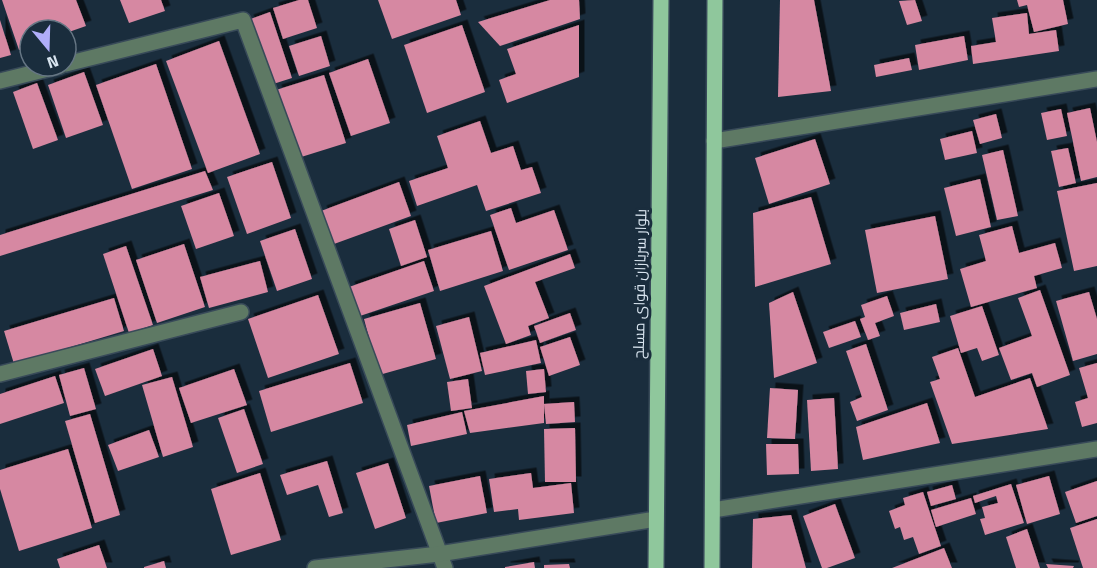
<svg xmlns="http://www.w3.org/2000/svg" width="1097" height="568" font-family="'Titillium Web',Cairo,sans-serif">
  <defs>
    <filter id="shadow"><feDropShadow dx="5.5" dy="-5.5" stdDeviation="0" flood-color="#0009"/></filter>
  </defs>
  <rect width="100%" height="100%" fill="#1a2d3d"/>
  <!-- building -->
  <g fill="#d688a2" filter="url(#shadow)">
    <path d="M2,0h74l10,26 -20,7v-3h-36v16l-11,4z"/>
    <path d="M120,0h41l4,11 -36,12z"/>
    <path d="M299,0h9l9,28 -34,11 -10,-31z"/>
    <path d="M378,0h78l5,15 -69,24z"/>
    <path d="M550,0h29l1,19 -80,27 -22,-24z"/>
    <path d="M780,0h34l17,91 -53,6z"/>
    <path d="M915,0l7,21 -15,4 -8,-24z"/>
    <path d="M1017,0h46l5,24 -34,8 -7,-27 -8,2z"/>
    <path d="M270,12l22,66 -22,7 -22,-65z"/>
    <path d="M1027,13l2,21 27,-4 3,21 -86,13 -2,-18 25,-4 -4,-24z"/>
    <path d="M0,20l11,35 -11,3z"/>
    <path d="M462,25l23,67 -58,21 -23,-68z"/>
    <path d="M579,25v52l-72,26 -8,-23 17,-6 -9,-25z"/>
    <path d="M321,36l9,30 -31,10 -10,-30z"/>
    <path d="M964,36l4,24 -49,10 -4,-25z"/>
    <path d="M219,41l41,113 -52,19 -42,-112z"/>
    <path d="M909,58l3,12 -36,7 -2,-12z"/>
    <path d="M368,59l22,64 -39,13 -22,-63z"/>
    <path d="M156,64l36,105 -60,20 -36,-104z"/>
    <path d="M84,72l19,53 -37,13 -18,-53z"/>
    <path d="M324,75l22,68 -48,15 -22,-68z"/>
    <path d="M37,83l21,57 -25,9 -20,-57z"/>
    <path d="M1090,108l7,34v35l-16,4 -14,-68z"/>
    <path d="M1061,109l6,27 -20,4 -6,-27z"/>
    <path d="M996,114l6,24 -22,6 -7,-24z"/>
    <path d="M480,121l11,32 22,-7 8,24 11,-3 9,26 -55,18 -9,-26 -60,21 -8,-25 39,-13 -11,-32z"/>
    <path d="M972,131l5,22 -32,7 -5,-21z"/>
    <path d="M815,139l15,45 -61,20 -14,-46z"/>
    <path d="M1068,148l8,35 -17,4 -8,-36z"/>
    <path d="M1003,150l15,66 -21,4 -15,-65z"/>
    <path d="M272,162l19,56 -44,16 -20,-57z"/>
    <path d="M205,171l8,19 -213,66v-21z"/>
    <path d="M980,179l11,48 -35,9 -12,-48z"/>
    <path d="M399,182l12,34 -77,28 -13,-33z"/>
    <path d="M1097,183v83l-23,5 -17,-80z"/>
    <path d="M219,193l15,43 -38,13 -15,-43z"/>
    <path d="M811,197l20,67 -76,23 -2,-74z"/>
    <path d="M511,208l5,15 38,-13 14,40 -59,20 -19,-55z"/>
    <path d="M935,216l13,63 -71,14 -12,-63z"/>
    <path d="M415,220l12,37 -26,9 -12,-37z"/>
    <path d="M1012,226l7,27 36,-10 7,25 -28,8 3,12 -66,19 -11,-38 26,-8 -7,-26z"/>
    <path d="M295,229l17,50 -35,12 -17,-50z"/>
    <path d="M491,231l12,40 -63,20 -12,-41z"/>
    <path d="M184,244l21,63 -48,16 -21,-63z"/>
    <path d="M126,246l27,79 -24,8 -26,-79z"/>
    <path d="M570,254l5,14 -40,14 14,36 -21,8 3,9 -25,9 -22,-58z"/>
    <path d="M260,261l8,31 -59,16 -9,-31z"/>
    <path d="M424,261l10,30 -74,25 -11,-29z"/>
    <path d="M1040,290l30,85 -33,12 -5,-14 -21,7 -12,-32 33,-12 -14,-38z"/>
    <path d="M793,292l24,71 -43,15 -5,-75z"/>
    <path d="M1089,292l8,27v35l-24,7 -17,-60z"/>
    <path d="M318,295l21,59 -71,24 -20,-59z"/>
    <path d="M887,296l7,20 -19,7 5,13 -12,4 -8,-21 5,-2 -4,-12z"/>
    <path d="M114,298l10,33 -110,33 -10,-33z"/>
    <path d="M420,303l16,56 -57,16 -15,-56z"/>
    <path d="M936,304l4,18 -36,8 -4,-17z"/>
    <path d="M982,306l17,49 -17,6 -5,-13 -16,5 -11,-37z"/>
    <path d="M570,313l6,17 -36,13 -6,-17z"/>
    <path d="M469,317l13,54 -32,8 -14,-53z"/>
    <path d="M855,321l6,16 -32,11 -6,-16z"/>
    <path d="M570,337l10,28 -31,11 -9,-29z"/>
    <path d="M536,340l5,23 -56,12 -5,-22z"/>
    <path d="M866,344l22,66 -31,11 -7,-19 12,-5 -16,-46z"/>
    <path d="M958,348l17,49 55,-19 18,51 -96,15 -22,-62 10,-3 -8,-22z"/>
    <path d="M153,349l9,27 -57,20 -10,-27z"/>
    <path d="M350,363l13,40 -92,29 -12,-41z"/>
    <path d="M1097,363v60l-15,4 -7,-25 13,-4 -9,-30z"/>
    <path d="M84,368l12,41 -26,7 -11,-41z"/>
    <path d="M234,369l13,36 -56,18 -12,-35z"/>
    <path d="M544,369l2,23 -18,2 -2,-23z"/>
    <path d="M55,376l9,27 -64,21v-30z"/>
    <path d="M172,377l21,70 -30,10 -21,-72z"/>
    <path d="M468,379l4,29 -21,3 -4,-29z"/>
    <path d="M770,388l28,2 -3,49 -28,-1z"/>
    <path d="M544,396v27l-74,10 -6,-22z"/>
    <path d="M834,398l4,71 -27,2 -4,-71z"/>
    <path d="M574,402l1,20 -29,2 -2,-20z"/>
    <path d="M927,403l13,40 -77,17 -7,-33z"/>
    <path d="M244,409l19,55 -26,9 -19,-55z"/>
    <path d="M462,412l5,22 -56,12 -4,-21z"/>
    <path d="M90,414l30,101 -25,8 -30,-102z"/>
    <path d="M575,428l1,54h-31l-1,-53z"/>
    <path d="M149,430l10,27 -41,14 -10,-26z"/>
    <path d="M766,444h32l1,30 -32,1z"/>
    <path d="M68,449l24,79 -73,23 -19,-62v-19z"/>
    <path d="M327,461l16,52 -14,4 -11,-32 -31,10 -7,-20z"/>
    <path d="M388,463l18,55 -31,11 -19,-56z"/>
    <path d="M260,473l21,67 -50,15 -20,-66z"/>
    <path d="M531,473l2,15 38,-5 3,30 -55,7 -1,-11 -24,3 -5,-33z"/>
    <path d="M480,476l7,37 -51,10 -7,-37z"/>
    <path d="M1049,476l11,38 -33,10 -11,-39z"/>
    <path d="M1097,481v35l-21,7 -11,-31z"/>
    <path d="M1011,484l13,39 -39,12 -5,-16 5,-1 -3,-11 16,-4 -2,-7 -21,7 -2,-7z"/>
    <path d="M952,485l4,14 -25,7 -4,-14z"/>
    <path d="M923,492l18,54 -22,8 -6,-17 -9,3 -4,-13 -5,2 -6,-18 16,-6 -2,-7z"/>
    <path d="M971,498l5,16 -40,13 -5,-17z"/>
    <path d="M835,504l20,54 -28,10h-5l-19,-52z"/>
    <path d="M791,515l15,53h-54l1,-49z"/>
    <path d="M1097,519v49h-14l-13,-40z"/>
    <path d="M1027,529l13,39h-24l-10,-31z"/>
    <path d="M99,545l8,23h-47l-3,-9z"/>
    <path d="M944,548l8,20h-60z"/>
    <path d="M164,561l2,7h-22v-1z"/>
    <path d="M534,562l1,6h-30v-1z"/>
    <path d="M569,564l1,4h-26v-3z"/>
    <path d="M1046,564l28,2 -1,2h-25z"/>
  </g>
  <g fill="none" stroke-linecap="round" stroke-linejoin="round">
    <!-- minor casing -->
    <g stroke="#384a59" stroke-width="18">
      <g id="minor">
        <path d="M66,64l177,-44 202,548"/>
        <path d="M0,81l60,-15"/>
        <path d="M714,141l383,-62"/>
        <path d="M0,374l241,-62"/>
        <path d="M713,510l384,-61"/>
        <path d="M315,568l124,-14 217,-35"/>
      </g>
    </g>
    <!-- major casing -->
    <g stroke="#384a59" stroke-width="18">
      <g id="major">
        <path d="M656,568l5,-568"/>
        <path d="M712,568l3,-568"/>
      </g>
    </g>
    <!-- minor -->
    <use href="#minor" stroke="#5e7964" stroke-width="15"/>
    <!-- major -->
    <use href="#major" stroke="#8fc79c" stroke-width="15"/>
  </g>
  <g text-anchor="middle" stroke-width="6" stroke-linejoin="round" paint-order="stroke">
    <!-- street labels -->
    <g font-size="15" fill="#d8e4ef" stroke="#1a2d3d">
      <text transform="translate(640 284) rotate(-89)" y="5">بلوار سربازان قوای مسلح</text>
    </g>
  </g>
  <!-- north arrow -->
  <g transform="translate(48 48) rotate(161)"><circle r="28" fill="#1a2d3d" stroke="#667684" stroke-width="1.5"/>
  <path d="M0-4.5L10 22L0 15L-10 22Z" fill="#b0aefa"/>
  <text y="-9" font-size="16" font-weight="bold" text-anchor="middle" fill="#d8e4ef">N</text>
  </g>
</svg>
